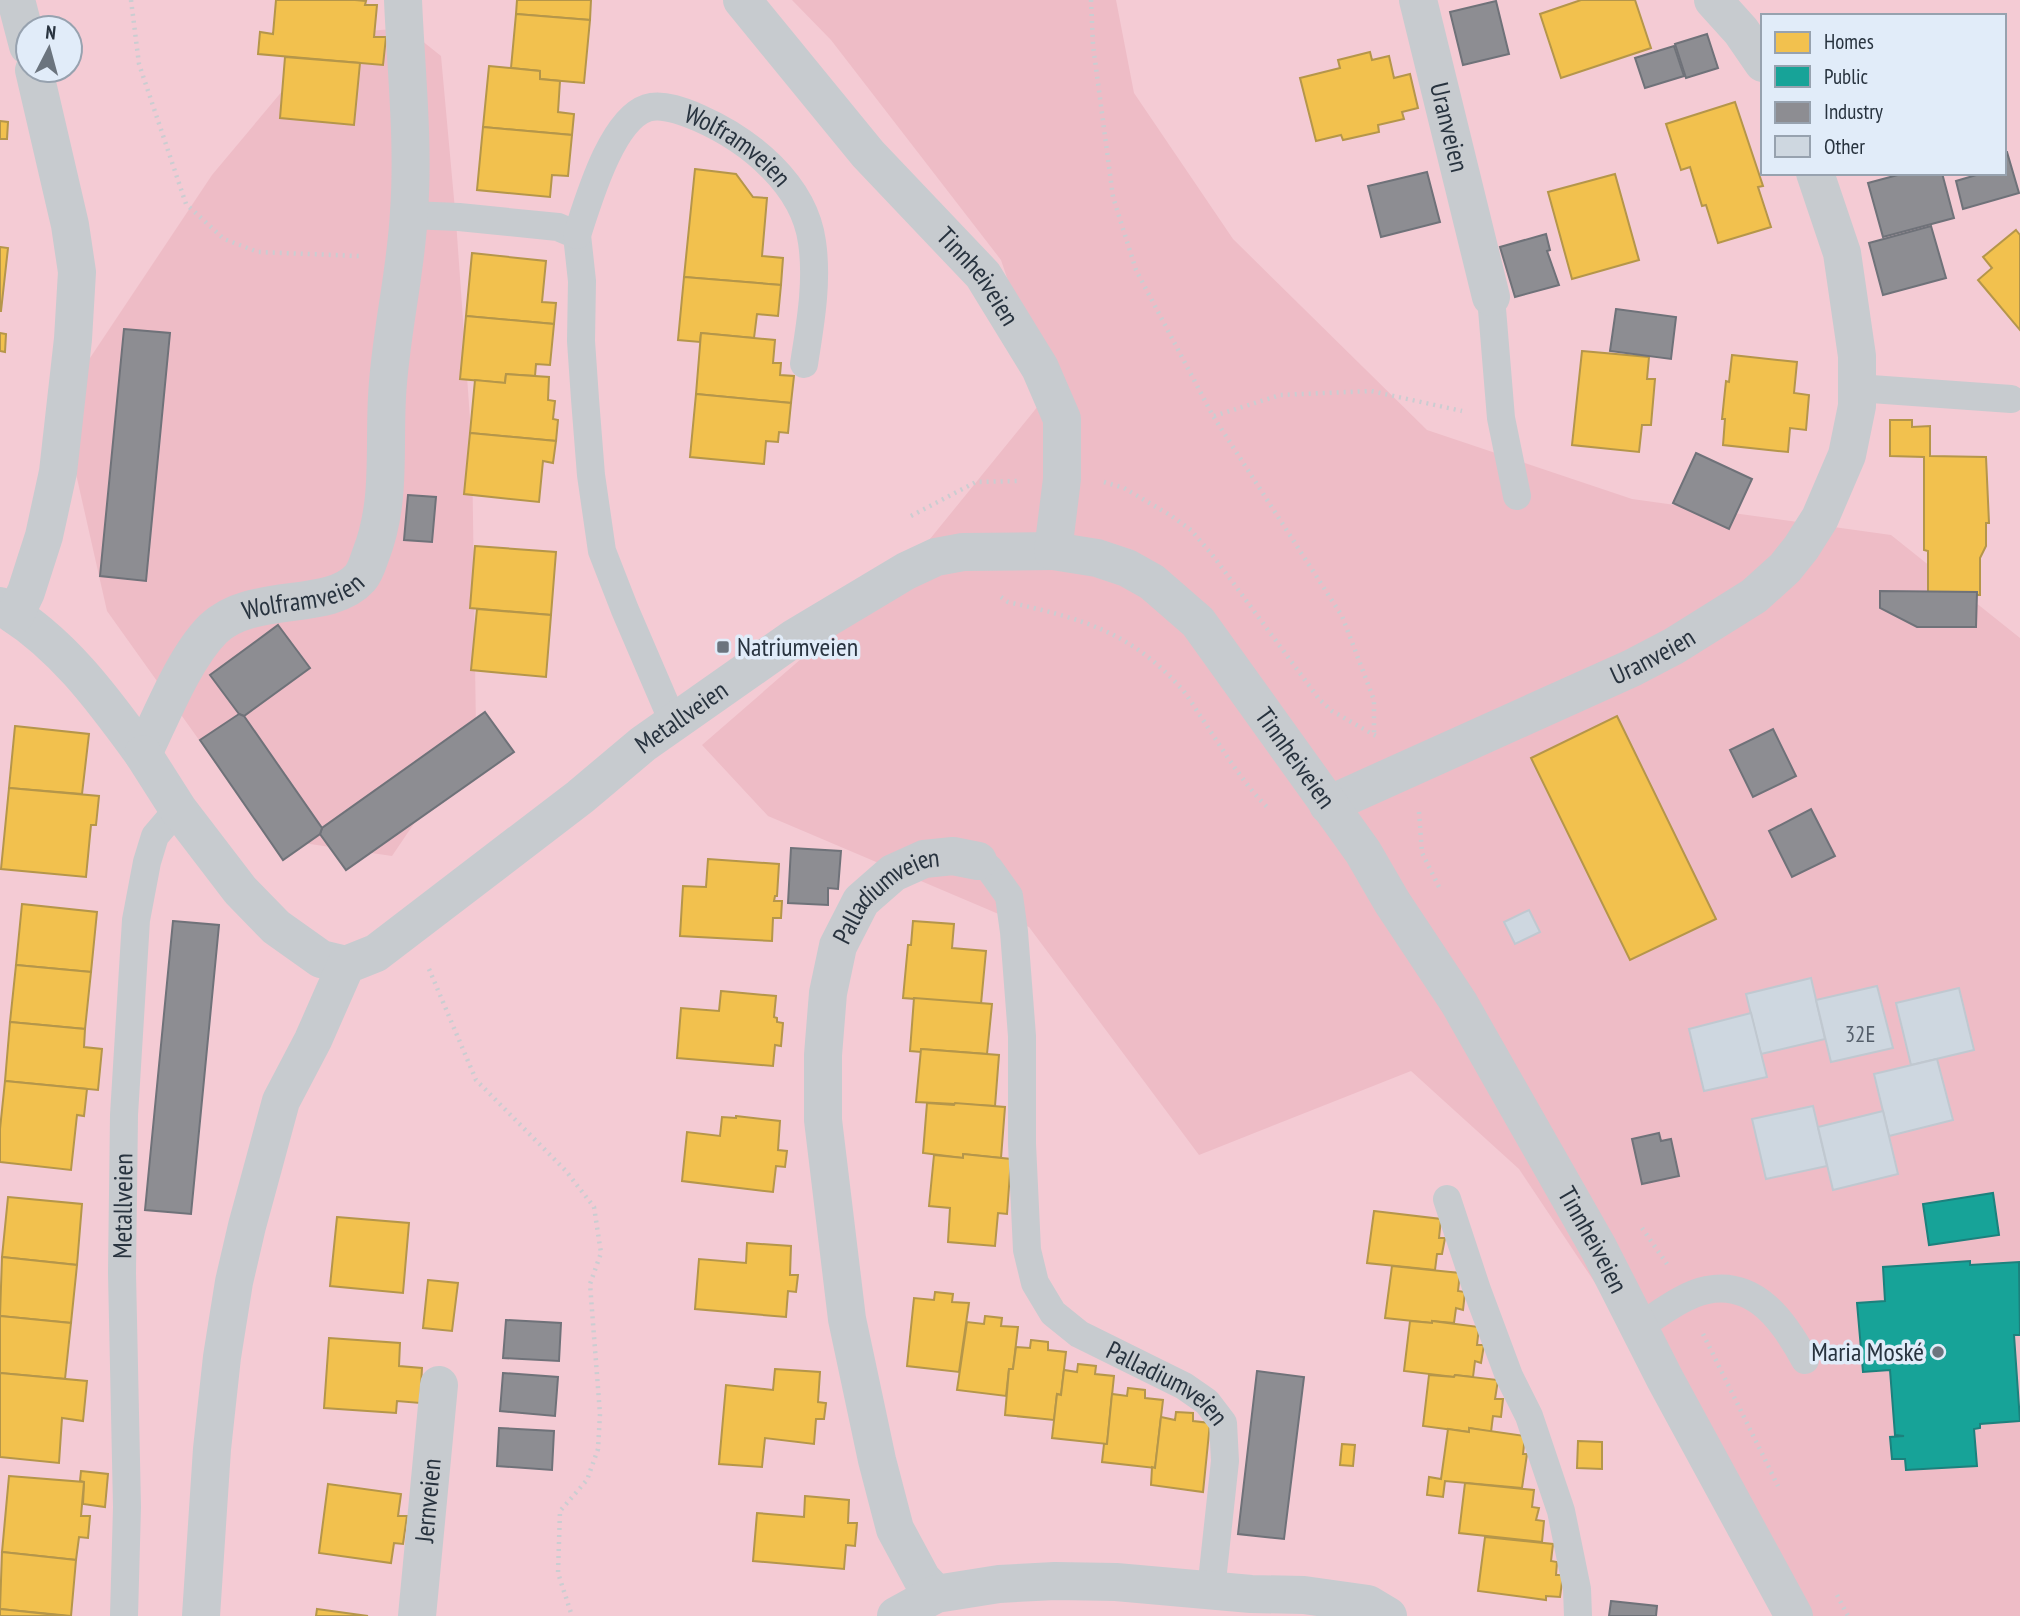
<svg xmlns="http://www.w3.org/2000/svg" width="2020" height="1616" font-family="'PT Sans Narrow',sans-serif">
  <rect width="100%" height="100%" fill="#e7edf3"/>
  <!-- green -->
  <path fill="#f4cbd4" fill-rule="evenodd" d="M0,0h2020v1616h-2020zM1763,16h241v157h-241zM28,28h42v42h-42z"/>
  <!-- forest -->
  <g fill="#eebcc6">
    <path d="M792,0h324l18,93 99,146 194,191 205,69 259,36 129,103v978h-214l-126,-206 -161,-241 -108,-98 -212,84 -170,-228 -261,-111 -66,-71 206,-179 139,-171 -46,-135 -170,-220z"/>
    <path d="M406,28l35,28 15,165 16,226 4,285 -84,124 -123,-18 -162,-227 -47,-208 152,-228 118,-141z"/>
  </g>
  <!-- homes -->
  <g fill="#f2c14e" stroke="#b5964a" stroke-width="2">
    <path d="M276,0h79l11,1 -1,4h12l-3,32h12l-3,28 -125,-11 2,-22 13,2z"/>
    <path d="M517,0h74l-1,20 -74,-6z"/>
    <path d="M1581,0h54l16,48 -90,30 -21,-64z"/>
    <path d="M516,14l74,6 -6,63 -44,-4v-8l-29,-3z"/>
    <path d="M1370,52l2,8 17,-4 5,22 16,-4 8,34 -16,4 2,7 -26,6 1,7 -36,8 -2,-5 -25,6 -16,-63 40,-10 -2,-8z"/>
    <path d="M285,57l75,6 -6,62 -74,-7z"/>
    <path d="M489,66l51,5v8l20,2 -2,31 16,2 -2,21 -89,-8z"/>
    <path d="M1735,102l28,84 -5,1 13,40 -53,16 -12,-38 -4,1 -12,-39 -9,3 -15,-46z"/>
    <path d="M0,121l8,1 -1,17h-7z"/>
    <path d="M483,127l89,8 -4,41 -16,-1 -2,22 -73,-7z"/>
    <path d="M695,169l41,5 17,23 14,1 -5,58 21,2 -2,27 -97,-8z"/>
    <path d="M1615,174l24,86 -67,19 -24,-87z"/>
    <path d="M2016,230l4,5v95l-42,-50 14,-12 -9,-11z"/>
    <path d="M0,247l8,1 -7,63h-1z"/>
    <path d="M472,253l74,8 -4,41 14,1 -2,21 -88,-8z"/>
    <path d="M684,277l97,8 -3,31 -21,-2 -3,24 -53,-5 -1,9 -22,-2z"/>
    <path d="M466,316l88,8 -4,41 -14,-1 -1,12 -29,-2 -1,9 -45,-4z"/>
    <path d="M0,333l6,1 -1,18 -5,-1z"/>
    <path d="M701,333l74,7 -2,23h8l-1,12 14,1 -3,27 -95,-9z"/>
    <path d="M1582,351l67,6 -2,22h8l-4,46h-9l-3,27 -67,-7z"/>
    <path d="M1732,355l65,7 -3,31 15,2 -3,35 -16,-2 -2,24 -65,-7 2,-26h-3l4,-38 3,1z"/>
    <path d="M506,374l43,3 -1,23 7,1 -2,18 5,1 -2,21 -86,-8 5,-53 30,3z"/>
    <path d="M696,394l95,9 -3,30 -9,-1 -1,10 -12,-1 -2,23 -74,-7z"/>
    <path d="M1890,420h22v7l18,-1v30l56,1 3,66h-3v23l-6,12v37h-3v-3h-49v-41l-4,-1v-93l-34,-1z"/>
    <path d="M470,433l86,8 -3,22 -10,-2 -4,41 -75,-8z"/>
    <path d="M475,546l81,6 -5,63 -81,-7z"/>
    <path d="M477,609l74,6 -5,62 -75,-7z"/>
    <path d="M1617,716l99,203 -86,41 -99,-202z"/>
    <path d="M15,726l74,8 -7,60 -73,-6z"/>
    <path d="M9,788l90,8 -3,29h-5l-5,52 -85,-8z"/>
    <path d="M708,859l71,5 -2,32h-2l-1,5h8l-1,17h-8l-1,23 -92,-5 3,-50 23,1z"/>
    <path d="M22,904l75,8 -6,60 -75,-7z"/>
    <path d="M913,921l41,3 -2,24 34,3 -5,53 -78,-6 5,-53h3z"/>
    <path d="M16,965l75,7 -6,57 -75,-7z"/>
    <path d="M721,991l55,5 -2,21 3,1v4l6,1 -2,23 -6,-1 -2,21 -96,-8 4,-50 38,3z"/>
    <path d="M914,998l78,6 -5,50 -66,-5v3l-11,-1z"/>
    <path d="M10,1022l75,7 -1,18 18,2 -4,41 -93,-9z"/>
    <path d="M921,1049l78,6 -4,51 -79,-4z"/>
    <path d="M5,1081l82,8 -3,27 -7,-1 -6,55 -71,-8v-33z"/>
    <path d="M927,1103l27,2 1,-2 50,4 -4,51 -38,-4v4l-40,-5z"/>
    <path d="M736,1116l44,5 -2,29 9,1 -2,16 -9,-1 -3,26 -91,-11 5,-49 33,4 2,-19 14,1z"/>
    <path d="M963,1154l48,5 -4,55 -9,-1 -3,33 -47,-4 2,-34 -21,-2 5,-51 29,3z"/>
    <path d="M8,1197l74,7 -5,61 -75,-8z"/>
    <path d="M1374,1211l67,8 -2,19h6l-3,16h-5l-2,16 -68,-7z"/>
    <path d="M337,1217l72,6 -6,70 -73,-7z"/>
    <path d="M747,1243l44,3 -1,29h8l-2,17 -8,-1 -2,26 -91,-8 4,-50 47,4z"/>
    <path d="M2,1257l75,8 -6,58 -71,-7z"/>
    <path d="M1392,1266l68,7 -2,18 7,1 -2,18 -7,-2 -2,15 -22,-2v2l-47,-5z"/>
    <path d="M428,1280l30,3 -6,48 -29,-3z"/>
    <path d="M935,1292l18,2 -1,8 17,1 -10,69 -52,-6 7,-68 20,2z"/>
    <path d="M0,1316l71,7 -6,56 -65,-6z"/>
    <path d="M985,1316l17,2 -1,8 17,1 -5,42h-4l-3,27 -49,-6 10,-68 17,2z"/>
    <path d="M1410,1321l22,2v-2l47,6 -2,18h7l-3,18 -6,-2 -2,16 -18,-2 -1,2 -50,-6z"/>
    <path d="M329,1338l71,5 -1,23 23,2 -2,35 -23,-2 -1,12 -72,-5z"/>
    <path d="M1031,1340l17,2v8l18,2 -5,43 -4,-1 -3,26 -49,-5 4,-46h4l3,-22 14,1z"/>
    <path d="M1078,1364l18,2 -1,8 19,2 -7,68 -55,-6 5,-44 4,1 3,-25 13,2z"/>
    <path d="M775,1369l45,3 -2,30 8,1 -2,16h-8l-2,25 -49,-6 -3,29 -43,-3 7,-79 47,5z"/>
    <path d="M0,1373l87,8 -4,40 -21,-3 -3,45 -59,-6z"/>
    <path d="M1429,1375l25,2 1,-2 43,5 -3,19h8l-2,18 -8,-1 -2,16 -22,-4v4l-46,-6z"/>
    <path d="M1128,1388l17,2v8l18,2 -8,68 -53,-6 2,-18h3l5,-50 15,2z"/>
    <path d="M1176,1412l17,1v8l17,2 -7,69 -52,-7 1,-18 3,1 6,-51 14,3z"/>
    <path d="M1469,1428l56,8 -2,18h4l-5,34 -77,-7 -2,16 -16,-2 2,-18 12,2 7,-50 21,3z"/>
    <path d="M1578,1441l24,1v27l-25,-1z"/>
    <path d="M1342,1444l13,1 -2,21 -13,-1z"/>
    <path d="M81,1471l27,3 -3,33 -22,-3 1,-22 -4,-1z"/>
    <path d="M9,1476l75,6 -3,34h9l-2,22 -9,-1 -3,23 -74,-8z"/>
    <path d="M1465,1483l69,7 -2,17 7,1 -3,12 8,1 -2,21 -83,-9z"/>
    <path d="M328,1484l73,10 -3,22h9l-4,28 -9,-1 -3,20 -72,-10z"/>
    <path d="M805,1496l44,4 -1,23h9l-2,23 -9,-1 -2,24 -91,-8 4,-48 47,4z"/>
    <path d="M1485,1537l68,7 -2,17 6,1 -1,13h7l-3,22 -14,-1v4l-68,-9z"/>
    <path d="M2,1552l74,8 -5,56 -71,-7z"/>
    <path d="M0,1609l66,7h-66z"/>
    <path d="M317,1609l51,7h-52z"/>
  </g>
  <!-- public -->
  <g fill="#17a398" stroke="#1c817d" stroke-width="2">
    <path d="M1993,1193l6,42 -70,10 -6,-41z"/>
    <path d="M1970,1261v4l49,-3 1,73h-6l6,86 -40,3v4l-6,1 3,37 -71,4 -1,-11h-13l-2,-22 14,-1 -9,-1 -5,-65 -27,2 -6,-69 28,-2 -2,-34z"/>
  </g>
  <!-- industry -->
  <g fill="#8d8d92" stroke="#6f7279" stroke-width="2">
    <path d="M1496,1l13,53 -46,11 -13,-53z"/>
    <path d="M1707,34l11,34 -32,10 -11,-34z"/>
    <path d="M1674,46l10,30 -39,12 -10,-30z"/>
    <path d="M2004,152h3l12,41 -56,16 -7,-28 27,-8h21z"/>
    <path d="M1427,172l13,50 -59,15 -13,-51z"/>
    <path d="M1905,173h37l12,45 -71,19 -15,-54z"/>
    <path d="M1931,226l15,52 -63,17 -14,-52z"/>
    <path d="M1546,234l4,16 -3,1 12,34 -44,12 -15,-50z"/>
    <path d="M1616,309l60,8 -5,42 -61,-8z"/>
    <path d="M124,329l46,4 -24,248 -46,-5z"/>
    <path d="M1696,453l56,26 -23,50 -56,-26z"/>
    <path d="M408,495l28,2 -4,45 -28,-2z"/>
    <path d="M1880,591l97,1 -1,35h-59l-37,-19z"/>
    <path d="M278,625l32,43 -66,48 -5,-2 -29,-39z"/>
    <path d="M485,712l29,40 -168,118 -26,-36 2,-6z"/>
    <path d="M239,714l5,2 78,112 -2,6 -37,26 -83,-120z"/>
    <path d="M1773,729l23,47 -43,21 -23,-47z"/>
    <path d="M1811,809l24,47 -43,21 -23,-46z"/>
    <path d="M791,848l50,3 -3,38 -10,-1v17l-40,-2z"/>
    <path d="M173,921l46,4 -28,289 -46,-4z"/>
    <path d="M1659,1133l2,8 10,-2 8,37 -37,8 -10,-45z"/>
    <path d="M506,1320l55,3 -2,38 -56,-3z"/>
    <path d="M1257,1371l47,6 -20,162 -46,-5z"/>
    <path d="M503,1373l55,4 -3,39 -55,-5z"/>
    <path d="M499,1428l55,3 -2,39 -55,-4z"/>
    <path d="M1611,1601l46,5 -1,10h-47z"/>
  </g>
  <!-- building -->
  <g fill="#ced7e0" stroke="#c0c8d0" stroke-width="2">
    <path d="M1529,910l11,22 -25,12 -11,-22z"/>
    <path d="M1811,978l14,61 -64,15 -15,-60z"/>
    <path d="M1877,986l16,62 -62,14 -15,-62z"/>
    <path d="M1959,988l15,62 -63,15 -15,-62z"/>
    <path d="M1751,1013l16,64 -63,14 -15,-62z"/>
    <path d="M1937,1059l16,61 -64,16 -15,-62z"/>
    <path d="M1813,1106l14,60 -61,13 -14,-60z"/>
    <path d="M1883,1111l15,63 -65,16 -15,-63z"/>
  </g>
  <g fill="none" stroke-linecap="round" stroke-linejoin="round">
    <!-- path -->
    <g stroke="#cbcdd1" stroke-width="4.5" stroke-dasharray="2 5" stroke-linecap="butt">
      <path d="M131,0l8,64 47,140 38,35 34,13 101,4"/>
      <path d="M1091,0l2,45 20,152 23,73 77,146 129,200 32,84v34"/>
      <path d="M1214,416l66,-21 91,-4 91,20"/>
      <path d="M1104,482l20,6 46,27 21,15 23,27 105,142 13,12 44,25"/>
      <path d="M911,516l65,-34 43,-1"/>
      <path d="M1001,597l7,5c70,16 120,28 171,84 9,9 15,21 22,31 21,31 40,64 67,91"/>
      <path d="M1419,812l3,41 17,34"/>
      <path d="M429,969l47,111 90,91 28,36 7,46 -11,31 10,130 -2,35 -11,31 -27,31 -2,62 14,43"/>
      <path d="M1642,1228l25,36"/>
      <path d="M1703,1334l75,152"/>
      <path d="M1837,1595l11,21"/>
    </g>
    <!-- lane -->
    <g stroke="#c7cbcf" stroke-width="28">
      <path d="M409,215l50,2 99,10 19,8 5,46 -1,60 4,58 6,76 11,76 23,59 49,114"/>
      <path id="s1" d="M577,235c11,-33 34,-115 70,-127 16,-5 38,4 52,10 50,22 105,66 113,124 6,41 -2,83 -8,122"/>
      <path d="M1491,297l10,121 16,78"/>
      <path d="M1857,388l154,11"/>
      <path id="s2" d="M978,861l11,7 20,28 5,36 8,104v108l5,106 8,33 18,30 26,21 105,52 23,16 16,21 2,38 -14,129"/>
      <path d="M1447,1199l30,91 32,86 20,40 32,95 16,78 1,27"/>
      <path d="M1640,1326c21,-13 43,-31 67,-36 49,-10 78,33 98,70"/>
      <path id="s3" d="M124,1616l3,-109 -5,-234 2,-158 12,-195 11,-58 8,-26 23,-27"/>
    </g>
    <!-- street -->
    <g stroke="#c7cbcf" stroke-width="38">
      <path d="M16,0l12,46"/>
      <path id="s4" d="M1418,0l73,297"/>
      <path d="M1713,0l28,31 22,32"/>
      <path id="s5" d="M0,606c60,34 103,93 143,148 18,-37 41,-96 70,-125 39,-38 116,-16 147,-51 6,-7 8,-16 11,-24 20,-51 13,-104 16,-157 3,-62 19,-123 22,-185 5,-70 -3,-141 -6,-212"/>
      <path d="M15,615l11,-23 18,-56 14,-64 15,-133 4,-67 -7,-47 -36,-155"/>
      <path d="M143,754l35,55 62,81 36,37 45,32 25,6"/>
      <path id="s6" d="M1328,805l304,-137 42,-22 80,-50 31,-28 16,-20 19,-30 27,-63 10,-49v-50l-15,-103 -27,-80"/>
      <path id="s7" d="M936,1594l-14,-15 -27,-50 -18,-69 -30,-141 -24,-199v-65l5,-62 10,-47 23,-45 32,-28 31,-14 29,-3 25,5"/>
      <path id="s8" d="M201,1616l11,-167 10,-92 12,-75 13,-56 34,-125 32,-61 33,-75 30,-12 204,-156 63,-53 151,-106 112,-67 30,-14 27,-5 90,-1"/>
      <path id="s9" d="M417,1616l22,-231"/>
      <path d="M896,1616l40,-22 63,-10 56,-3 61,1 135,12 53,1 64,9 20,12"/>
    </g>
    <!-- secondary -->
    <path stroke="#c7cbcf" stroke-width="38" id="s10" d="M742,0l126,154 115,121 57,93 22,51v60l-9,72 44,7 30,10 25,14 46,40 165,230 29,50 67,101 140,246 66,130 129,237"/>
  </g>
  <!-- markers -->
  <g fill="#6b747e" stroke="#e1ecf9" stroke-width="2.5">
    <rect x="716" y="640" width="14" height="14" rx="3.5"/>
    <circle cx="1938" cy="1352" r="7"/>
  </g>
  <g text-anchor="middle" stroke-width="7" stroke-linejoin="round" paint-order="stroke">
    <!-- number labels -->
    <g font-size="23" fill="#545e6a">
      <text x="1860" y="1042">32E</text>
    </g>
    <!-- street labels -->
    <g font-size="26" fill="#28333f" stroke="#e1ecf9">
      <text dy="9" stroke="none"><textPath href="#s4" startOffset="131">Uranveien</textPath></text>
      <text dy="9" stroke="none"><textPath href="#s1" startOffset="250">Wolframveien</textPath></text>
      <text dy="9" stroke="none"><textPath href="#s10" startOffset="364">Tinnheiveien</textPath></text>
      <text dy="9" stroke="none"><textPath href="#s5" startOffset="448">Wolframveien</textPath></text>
      <text dy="9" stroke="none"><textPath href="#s6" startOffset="357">Uranveien</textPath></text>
      <text dy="9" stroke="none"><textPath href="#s8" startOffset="1092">Metallveien</textPath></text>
      <text dy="9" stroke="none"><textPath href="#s10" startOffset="996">Tinnheiveien</textPath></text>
      <text dy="9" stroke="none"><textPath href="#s7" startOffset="742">Palladiumveien</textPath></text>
      <text dy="9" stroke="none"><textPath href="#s3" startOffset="410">Metallveien</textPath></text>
      <text dy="9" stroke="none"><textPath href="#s10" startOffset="1563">Tinnheiveien</textPath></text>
      <text dy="9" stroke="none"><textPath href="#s2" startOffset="606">Palladiumveien</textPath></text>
      <text dy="9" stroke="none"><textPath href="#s9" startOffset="116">Jernveien</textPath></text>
    </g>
    <!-- poi labels -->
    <g font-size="26" fill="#28333f" stroke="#e1ecf9" text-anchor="start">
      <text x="737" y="656">Natriumveien</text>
      <text x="1924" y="1361" text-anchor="end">Maria Moské</text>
    </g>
  </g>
  <!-- legend -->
  <rect x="1761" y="14" width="245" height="161" fill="#e1ecf9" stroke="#97a2af" stroke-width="2"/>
  <rect x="1775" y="32" width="35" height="21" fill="#f2c14e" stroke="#97a2af" stroke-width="2"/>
  <text x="1824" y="49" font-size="21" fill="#28333f">Homes</text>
  <rect x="1775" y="66" width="35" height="21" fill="#17a398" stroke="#97a2af" stroke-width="2"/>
  <text x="1824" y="84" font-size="21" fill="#28333f">Public</text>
  <rect x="1775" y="102" width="35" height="21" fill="#8d8d92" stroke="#97a2af" stroke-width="2"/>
  <text x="1824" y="119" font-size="21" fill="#28333f">Industry</text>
  <rect x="1775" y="136" width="35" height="21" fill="#ced7e0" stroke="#97a2af" stroke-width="2"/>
  <text x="1824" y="154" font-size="21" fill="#28333f">Other</text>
  <!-- north arrow -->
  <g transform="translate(49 49) rotate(6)"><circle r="33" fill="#e1ecf9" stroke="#97a2af" stroke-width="2"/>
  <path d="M0-5L12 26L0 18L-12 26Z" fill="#6b747e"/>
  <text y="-10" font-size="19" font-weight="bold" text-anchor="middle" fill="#28333f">N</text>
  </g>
</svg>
